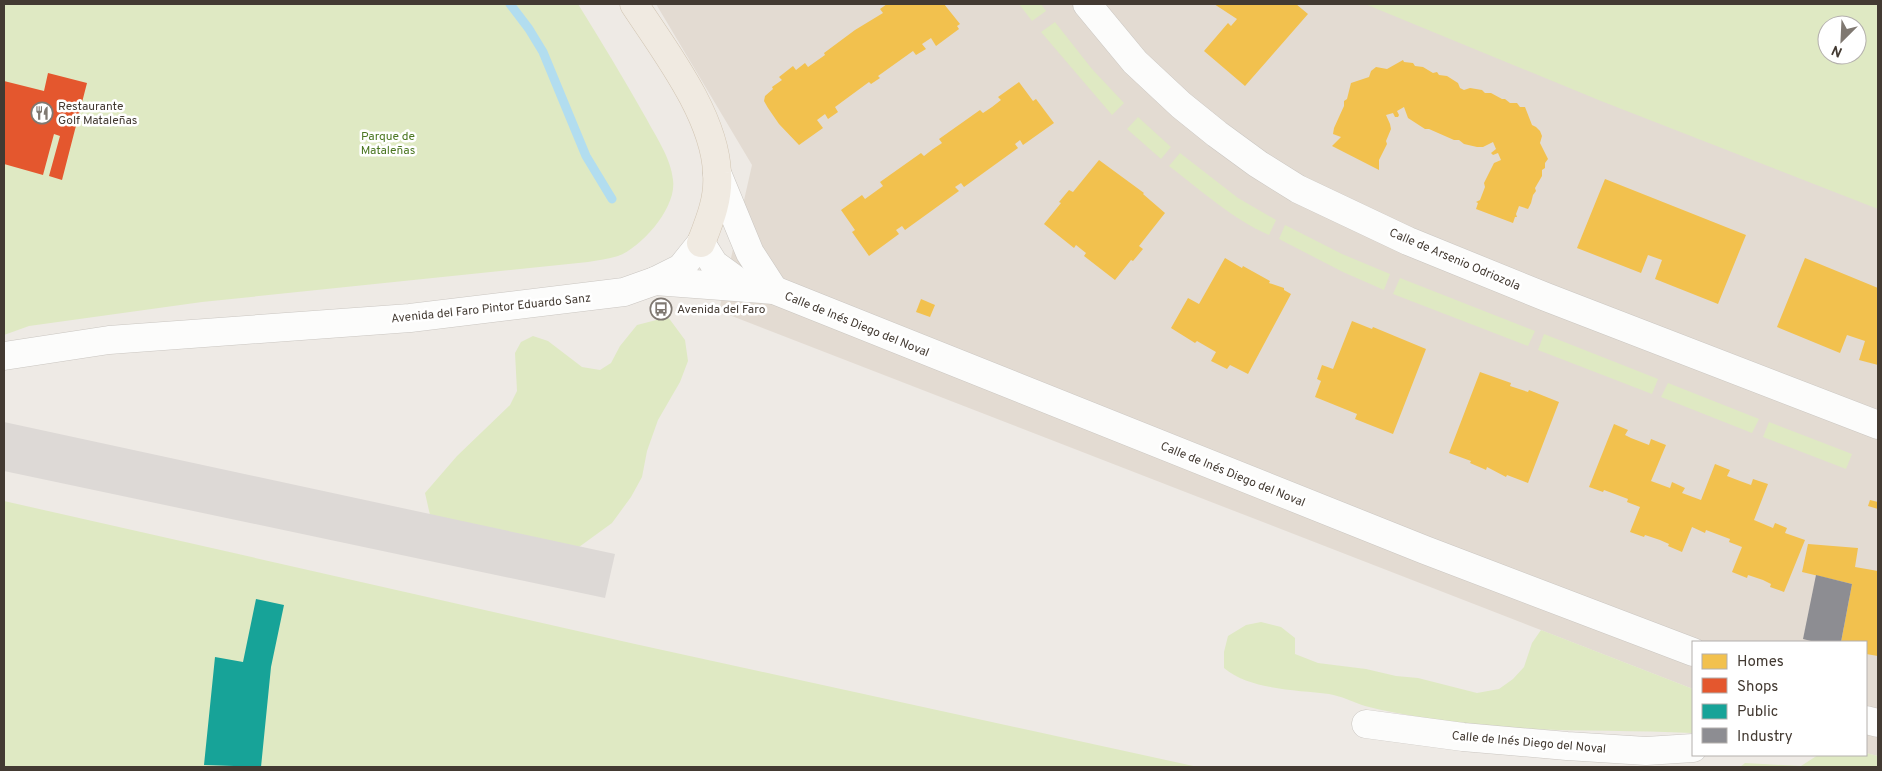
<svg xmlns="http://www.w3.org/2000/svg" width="1882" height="771" font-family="Overpass,sans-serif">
  <rect width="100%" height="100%" fill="#eeeae5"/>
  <!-- residential -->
  <path fill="#e3dbd2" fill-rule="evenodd" d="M656,4h1222v752l-12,-3v-111h-173v47l-974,-378 33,-146zM1827,25h30v30h-30z"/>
  <!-- green -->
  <g fill="#dfe9c3" fill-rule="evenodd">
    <path d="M4,4h574c23,37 46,75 68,114 10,19 25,40 27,62 4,27 -31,67 -55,76 -10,3 -20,4 -30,6l-386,40 -173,24 -25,9z"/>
    <path d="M1019,4h22l5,7 -14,10z"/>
    <path d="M1365,4h513v205l-277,-108zM1827,25h30v30h-30z"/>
    <path d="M1055,22l37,47 32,34 -12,12 -71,-83z"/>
    <path d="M1138,117l33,30 -10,12 -34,-30z"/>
    <path d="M1180,153l58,45 38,22 -7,15c-37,-16 -68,-45 -100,-69z"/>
    <path d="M1285,225l57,29 48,20 -6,16 -41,-18 -64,-33z"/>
    <path d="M1400,278l135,53 -7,15 -135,-52z"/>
    <path d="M668,317l17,23 3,21 -8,21 -22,38 -11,31 -5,26 -11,20 -19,26 -33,24 -149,-32 -5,-22 32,-37 53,-51 7,-14 -2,-38 6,-11 12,-6 15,5 34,26 18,3 11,-7 9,-17 17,-21z"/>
    <path d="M1544,334l114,45 -6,15 -114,-44z"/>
    <path d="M1668,383l91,36 -7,14 -91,-36z"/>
    <path d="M1769,422l83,32 -6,15 -83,-32z"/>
    <path d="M4,501l631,143 563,123h-1194z"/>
    <path d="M1261,622l20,5 14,11v16l23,9 48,6 30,7 22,2 59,15 22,-4 14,-10 11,-12 8,-24 9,-13 152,59v44c-73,-4 -147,0 -219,-9 -37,-4 -74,-9 -109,-18 -12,-4 -24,-10 -36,-12 -32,-4 -79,-4 -105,-26v-16l4,-16 18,-11z"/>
    <path d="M1866,753l12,3v11h-138l5,-4 56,3 17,-11h48z"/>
  </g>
  <!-- parking -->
  <path fill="#ddd9d6" d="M4,422l611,132 -10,44 -601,-127z"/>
  <!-- homes -->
  <g fill="#f2c14e">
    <path d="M887,4h57l16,20 -3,2 2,3 -23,17 -5,-8 -9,6 4,5 -10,6 -3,-4 -35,25 2,2 -9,6 -2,-2 -34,25 3,5 -10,7 -3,-5 -8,6 6,8 -24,17 -20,-21 -11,-16 -4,-7 1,-5 8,-7 -1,-2 10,-7 -3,-3 14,-11 3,4 9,-7 3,4 17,-12 -1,-2 31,-23 28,-17 -3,-4z"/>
    <path d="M1214,4h82l12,10 -63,72 -41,-35 24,-28 3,3 6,-7z"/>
    <path d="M1403,60l1,2 9,1 2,3 8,1 10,6 4,-1 2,3 8,1 11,7 2,5 4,2 6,-2 12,2 3,3h6l11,6h3l5,4h7l3,4h5l7,18 4,2 4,4 2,5 -2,7 8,16 -3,4v5l-3,2v6l-7,12 1,3 -3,4 -2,8 -3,6 -9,-3 -3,8 1,3h-2l-2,6 -37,-14 2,-6 -2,-1 4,-2 5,-13 -1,-4 10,-20 7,-3 -3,-7 -5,2 -2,-2 5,-4 -3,-7 -10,5h-6l-13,-3 -5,-4h-5l-25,-11h-4l-17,-11 -4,-11 -7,4 2,4 -1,2h-3l-2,-4 -7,2 4,9 1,5 -5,12 1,3 -8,16v10l-47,-24 9,-9 -8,-3 1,-6 10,-22v-5l3,-2 4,-16 18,-6 2,-6 5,-4 11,2z"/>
    <path d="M1019,82l14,19 3,-2 18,24 -31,22 -3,-5 -5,4 3,4 -54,39 -3,-4 -6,4 4,4 -54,39 -3,-4 -6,4 3,4 -30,22 -17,-24 3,-2 -14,-20 21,-15 3,4 18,-13 -3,-4 41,-29 3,3 9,-7 9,-6 -3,-4 41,-29 3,3 9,-6 9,-7 -3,-3z"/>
    <path d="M1099,160l45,33 -1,1 22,19 -26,33 4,3 -10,12 -2,-1 -16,20 -31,-24 2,-3 -10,-8 -2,3 -30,-24 17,-21 -2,-1 10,-12 4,2z"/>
    <path d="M1605,179l141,56 -28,69 -63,-25 7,-19 -14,-5 -7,18 -64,-25z"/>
    <path d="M1225,258l17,10 1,-2 27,15 -1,2 15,5v2l7,4 -43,80 -18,-9 -3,4 -16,-8 5,-9 -19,-11 -2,2 -24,-15 17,-30 11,6z"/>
    <path d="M1805,258l73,30v77l-19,-5 6,-19 -18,-6 -7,18 -63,-26z"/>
    <path d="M921,299l14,6 -5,12 -14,-5z"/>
    <path d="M1352,321l20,8 1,-2 53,22 -33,85 -38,-15 2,-5 -42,-17 6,-16 -4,-2 5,-14 11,4z"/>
    <path d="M1480,372l31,11 -1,3 18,6 1,-2 30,12 -31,81 -21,-8 -1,2 -19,-10 -1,3 -2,-1 -14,-6 1,-2 -22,-8z"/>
    <path d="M1614,424l14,6 -3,5 6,3 18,7 2,-6 15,6 -15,36 19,7 2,-6 13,6 -3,5 19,7 14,-36 15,6 -3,6 13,5 11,4 2,-6 15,5 -14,36 19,8 2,-5 12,5 -2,5 20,7 -21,52 -14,-5 1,-3 -8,-4 -15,-5 -1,3 -15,-6 10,-25 -13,-5 1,-3 -24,-9 -1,3 -13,-6 -10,25 -14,-6 1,-2 -9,-4 -15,-5 -1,2 -14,-5 10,-25 -13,-5 1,-3 -24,-9 -1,2 -14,-5z"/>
    <path d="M1870,500l8,2v7l-10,-3z"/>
    <path d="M1808,544l50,4 -3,19 23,4v85l-12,-2v-12h-25l11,-58 -50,-12z"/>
  </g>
  <!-- shops -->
  <path fill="#e4572e" d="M48,73l39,10 -25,97 -13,-4 11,-40 -6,-2 -11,41 -39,-11v-83l40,10z"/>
  <!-- public -->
  <path fill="#17a398" d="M256,599l28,6 -13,62 -10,100 -57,-2 11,-108 28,5z"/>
  <!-- industry -->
  <path fill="#8d8d92" d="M1816,575l36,9 -11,58h-26l-12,-3z"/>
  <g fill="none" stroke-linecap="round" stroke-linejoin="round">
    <!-- stream -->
    <path stroke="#b2ddef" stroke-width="9" d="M510,4l19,25 14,23 43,104 26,43"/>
    <!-- minor casing -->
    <g stroke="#cac6c1" stroke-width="29">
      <g id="minor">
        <path d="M1087,4l48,58 46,43 36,29 41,30 40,25 110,52 138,56 332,128"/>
        <path d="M717,173l33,80 24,37"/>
        <path d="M701,243l13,21 33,24"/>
        <path d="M655,281l119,9 651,260 268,102"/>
        <path d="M4,356l105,-16 301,-22 214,-26 31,-11 26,-13 20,-25"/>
        <path d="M1866,720l12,3"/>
        <path d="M1366,724l97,13 104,9 79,5 47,-3"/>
      </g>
    </g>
    <!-- major casing -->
    <g stroke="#d1c4b1" stroke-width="29">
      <path id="major" d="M634,4c31,47 81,112 83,169 2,25 -7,47 -16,70"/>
    </g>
    <!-- minor -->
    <use href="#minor" stroke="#fcfcfb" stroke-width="28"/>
    <!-- major -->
    <use href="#major" stroke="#f0eae1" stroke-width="28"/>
  </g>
  <!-- icons -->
  <defs>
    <g id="restaurant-ring" transform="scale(1.125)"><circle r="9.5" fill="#fff" stroke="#7f7871" stroke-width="1.5"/><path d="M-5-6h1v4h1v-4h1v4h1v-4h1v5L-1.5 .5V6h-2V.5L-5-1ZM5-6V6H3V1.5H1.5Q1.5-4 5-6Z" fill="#7f7871"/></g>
    <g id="bus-ring" transform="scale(1.125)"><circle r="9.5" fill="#fff" stroke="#7f7871" stroke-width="1.5"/><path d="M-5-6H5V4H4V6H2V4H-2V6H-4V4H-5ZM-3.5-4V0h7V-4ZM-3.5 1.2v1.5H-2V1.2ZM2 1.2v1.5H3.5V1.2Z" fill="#7f7871"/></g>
  </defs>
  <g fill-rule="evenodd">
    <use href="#restaurant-ring" x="42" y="113"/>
    <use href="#bus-ring" x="661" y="309"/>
  </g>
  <g text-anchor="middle" stroke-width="5" stroke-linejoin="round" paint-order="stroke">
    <!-- poi labels -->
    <g font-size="12" fill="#433a32" stroke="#fff" text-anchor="start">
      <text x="58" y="110">Restaurante<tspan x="58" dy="14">Golf Mataleñas</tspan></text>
      <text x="677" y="313">Avenida del Faro</text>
    </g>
    <!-- park labels -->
    <g font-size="12" fill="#4c7723" stroke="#fff">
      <text x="388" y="140">Parque de<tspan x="388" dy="14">Mataleñas</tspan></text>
    </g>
    <!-- street labels -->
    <g font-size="12" fill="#433a32" stroke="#fff">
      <text transform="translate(1455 259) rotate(23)" y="4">Calle de Arsenio Odriozola</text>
      <text transform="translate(491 308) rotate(-6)" y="4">Avenida del Faro Pintor Eduardo Sanz</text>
      <text transform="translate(857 324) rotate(22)" y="4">Calle de Inés Diego del Noval</text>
      <text transform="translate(1233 474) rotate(22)" y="4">Calle de Inés Diego del Noval</text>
      <text transform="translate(1529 742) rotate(5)" y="4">Calle de Inés Diego del Noval</text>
    </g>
  </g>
  <!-- border -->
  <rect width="1882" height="771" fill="none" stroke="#433a32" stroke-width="10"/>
  <!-- legend -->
  <rect x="1692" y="641" width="175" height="115" fill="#ffffff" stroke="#b4b0ad"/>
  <rect x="1702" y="654" width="25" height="15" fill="#f2c14e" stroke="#b4b0ad"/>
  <text x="1737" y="666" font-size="15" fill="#433a32">Homes</text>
  <rect x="1702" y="678" width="25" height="15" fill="#e4572e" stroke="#b4b0ad"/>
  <text x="1737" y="691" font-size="15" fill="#433a32">Shops</text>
  <rect x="1702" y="704" width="25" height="15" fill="#17a398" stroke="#b4b0ad"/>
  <text x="1737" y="716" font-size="15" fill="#433a32">Public</text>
  <rect x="1702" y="728" width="25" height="15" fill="#8d8d92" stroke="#b4b0ad"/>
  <text x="1737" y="741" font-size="15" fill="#433a32">Industry</text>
  <!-- north arrow -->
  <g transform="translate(1842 40) rotate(204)"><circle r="24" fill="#ffffff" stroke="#b4b0ad"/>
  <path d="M0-4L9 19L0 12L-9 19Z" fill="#7f7871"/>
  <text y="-8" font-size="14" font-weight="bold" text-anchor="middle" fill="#433a32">N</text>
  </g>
</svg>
